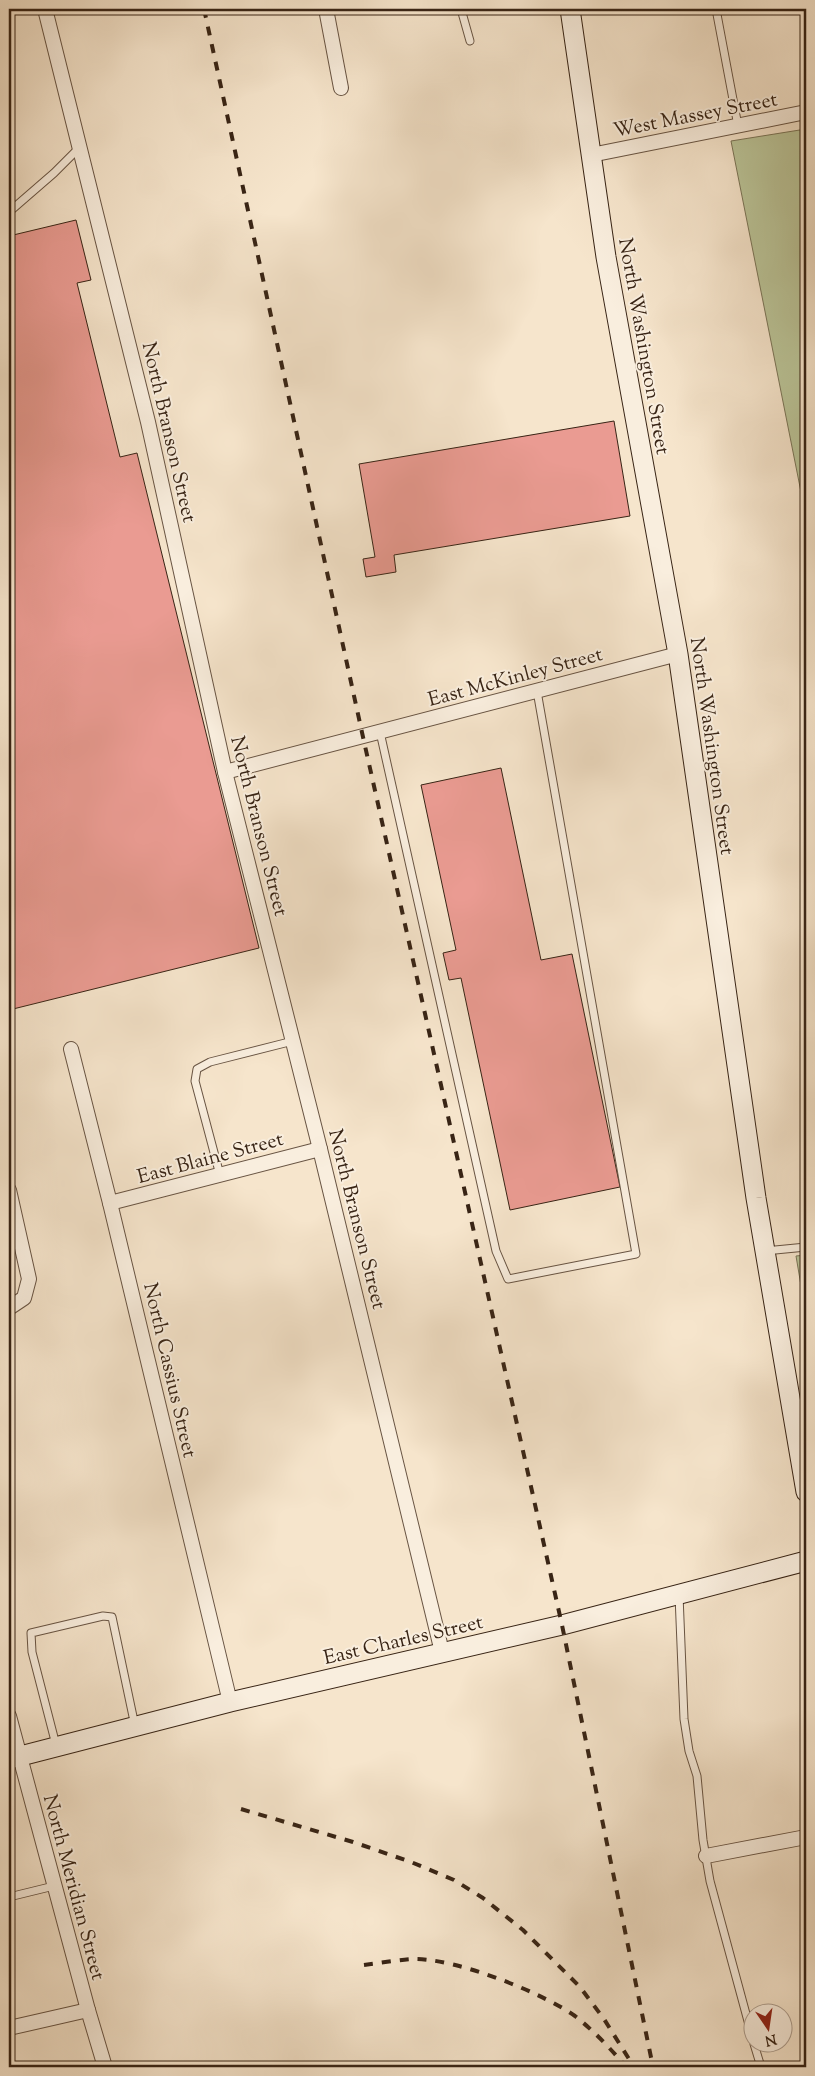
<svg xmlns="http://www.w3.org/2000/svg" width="815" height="2076" font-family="'Sorts Mill Goudy',serif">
  <rect width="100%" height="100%" fill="#f6e5cc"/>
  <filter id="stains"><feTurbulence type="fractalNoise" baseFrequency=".004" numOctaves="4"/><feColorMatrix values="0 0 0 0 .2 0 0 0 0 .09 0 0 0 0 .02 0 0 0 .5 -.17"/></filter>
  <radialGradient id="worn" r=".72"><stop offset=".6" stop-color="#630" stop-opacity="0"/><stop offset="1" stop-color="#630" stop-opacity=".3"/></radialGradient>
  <!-- green -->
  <g fill="#bbc599" stroke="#7a7457">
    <path d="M806,129v388l-75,-376z"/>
    <path d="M806,1255v60l-10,-59z"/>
  </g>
  <!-- building -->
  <g fill="#ea9b92" stroke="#382415">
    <path d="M76,220l15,60 -14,3 43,174 17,-4 122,495 -250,62v-774z"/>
    <path d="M614,421l16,95 -236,39 2,17 -30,5 -3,-18 12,-2 -16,-93z"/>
    <path d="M501,768l40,192 31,-6 48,233 -110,23 -49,-232 -12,2 -6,-27 13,-3 -35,-165z"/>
  </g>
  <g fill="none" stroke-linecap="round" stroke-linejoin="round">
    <!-- lane casing -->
    <g stroke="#685443" stroke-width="9">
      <g id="lane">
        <path d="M461,9l9,32"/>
        <path d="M716,9l22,117"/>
        <path d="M9,212l45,-39 25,-25"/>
        <path d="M380,732l116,519 12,28 128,-25 -99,-563"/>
        <path d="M220,1175l-25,-94 2,-12 13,-7 83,-21"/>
        <path d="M765,1251l41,-4"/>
        <path d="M679,1595l5,124 5,32 8,25 6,64 7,41 42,155"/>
        <path d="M56,1745l-24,-93 -1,-19 72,-17 9,1 23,109"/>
        <path d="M9,1897l45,-11"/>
        <path d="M754,2044l7,23"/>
      </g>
    </g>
    <!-- street casing -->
    <g stroke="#685443" stroke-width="16">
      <g id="street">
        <path d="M45,9l103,413 77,350 95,377 122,503"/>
        <path d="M326,9l15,79"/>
        <path d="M591,155l215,-43"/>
        <path d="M225,772l453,-118"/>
        <path d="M71,1049l39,154 120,499"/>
        <path d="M9,1190l20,89 -5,19 -15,10"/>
        <path d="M110,1203l210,-54"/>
        <path d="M9,1716l79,294 17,57"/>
        <path d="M706,1856l100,-19"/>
        <path d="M9,2028l79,-18"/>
      </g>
    </g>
    <!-- secondary casing -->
    <g stroke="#382415" stroke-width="21">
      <g id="secondary">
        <path d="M570,9l36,248 72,397 78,544 50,294"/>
        <path d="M9,1759l221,-57 332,-77 244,-64"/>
      </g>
    </g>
    <!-- lane -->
    <use href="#lane" stroke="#f9eede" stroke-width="7"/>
    <!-- street -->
    <use href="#street" stroke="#f9eede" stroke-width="14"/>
    <!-- secondary -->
    <use href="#secondary" stroke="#f9eede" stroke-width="19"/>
    <!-- rail -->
    <g stroke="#382415" stroke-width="4" stroke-dasharray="9 9" stroke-linecap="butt">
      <path d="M204,9l159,728 199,888 91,442"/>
      <path d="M241,1809l112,33 58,20 43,18 29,18 40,32 57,57 24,32 30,48"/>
      <path d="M364,1965c16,-2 33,-5 49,-6 42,-1 128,33 162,57 19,15 36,33 51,51"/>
    </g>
  </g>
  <g text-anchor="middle" stroke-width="4" stroke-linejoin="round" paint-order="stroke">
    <!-- street labels -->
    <g font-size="20" fill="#382415" stroke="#f9eede">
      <text transform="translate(695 114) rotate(-11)" y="7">West Massey Street</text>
      <text transform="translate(645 346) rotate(80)" y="7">North Washington Street</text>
      <text transform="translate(170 432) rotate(77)" y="7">North Branson Street</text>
      <text transform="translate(515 676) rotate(-15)" y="7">East McKinley Street</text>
      <text transform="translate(713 746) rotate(82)" y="7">North Washington Street</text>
      <text transform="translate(260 826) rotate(76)" y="7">North Branson Street</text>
      <text transform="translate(210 1157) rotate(-15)" y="7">East Blaine Street</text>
      <text transform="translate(358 1219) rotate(76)" y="7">North Branson Street</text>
      <text transform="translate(171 1370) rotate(77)" y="7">North Cassius Street</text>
      <text transform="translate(403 1639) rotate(-13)" y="7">East Charles Street</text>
      <text transform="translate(75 1887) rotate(75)" y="7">North Meridian Street</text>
    </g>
  </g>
  <!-- margin -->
  <rect width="815" height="2076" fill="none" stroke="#f6e5cc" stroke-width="30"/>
  <rect x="10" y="10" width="795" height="2056" fill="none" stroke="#382415" stroke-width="2.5"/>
  <rect x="15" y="15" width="785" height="2046" fill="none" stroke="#382415"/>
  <!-- north arrow -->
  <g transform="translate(768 2028) rotate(167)"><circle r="24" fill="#f9eede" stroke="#ac9d8e"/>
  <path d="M0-4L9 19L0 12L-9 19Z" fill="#8f2418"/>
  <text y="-8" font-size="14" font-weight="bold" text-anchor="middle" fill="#382415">N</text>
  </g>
  <rect width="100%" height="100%" filter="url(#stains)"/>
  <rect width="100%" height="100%" fill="url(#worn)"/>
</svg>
